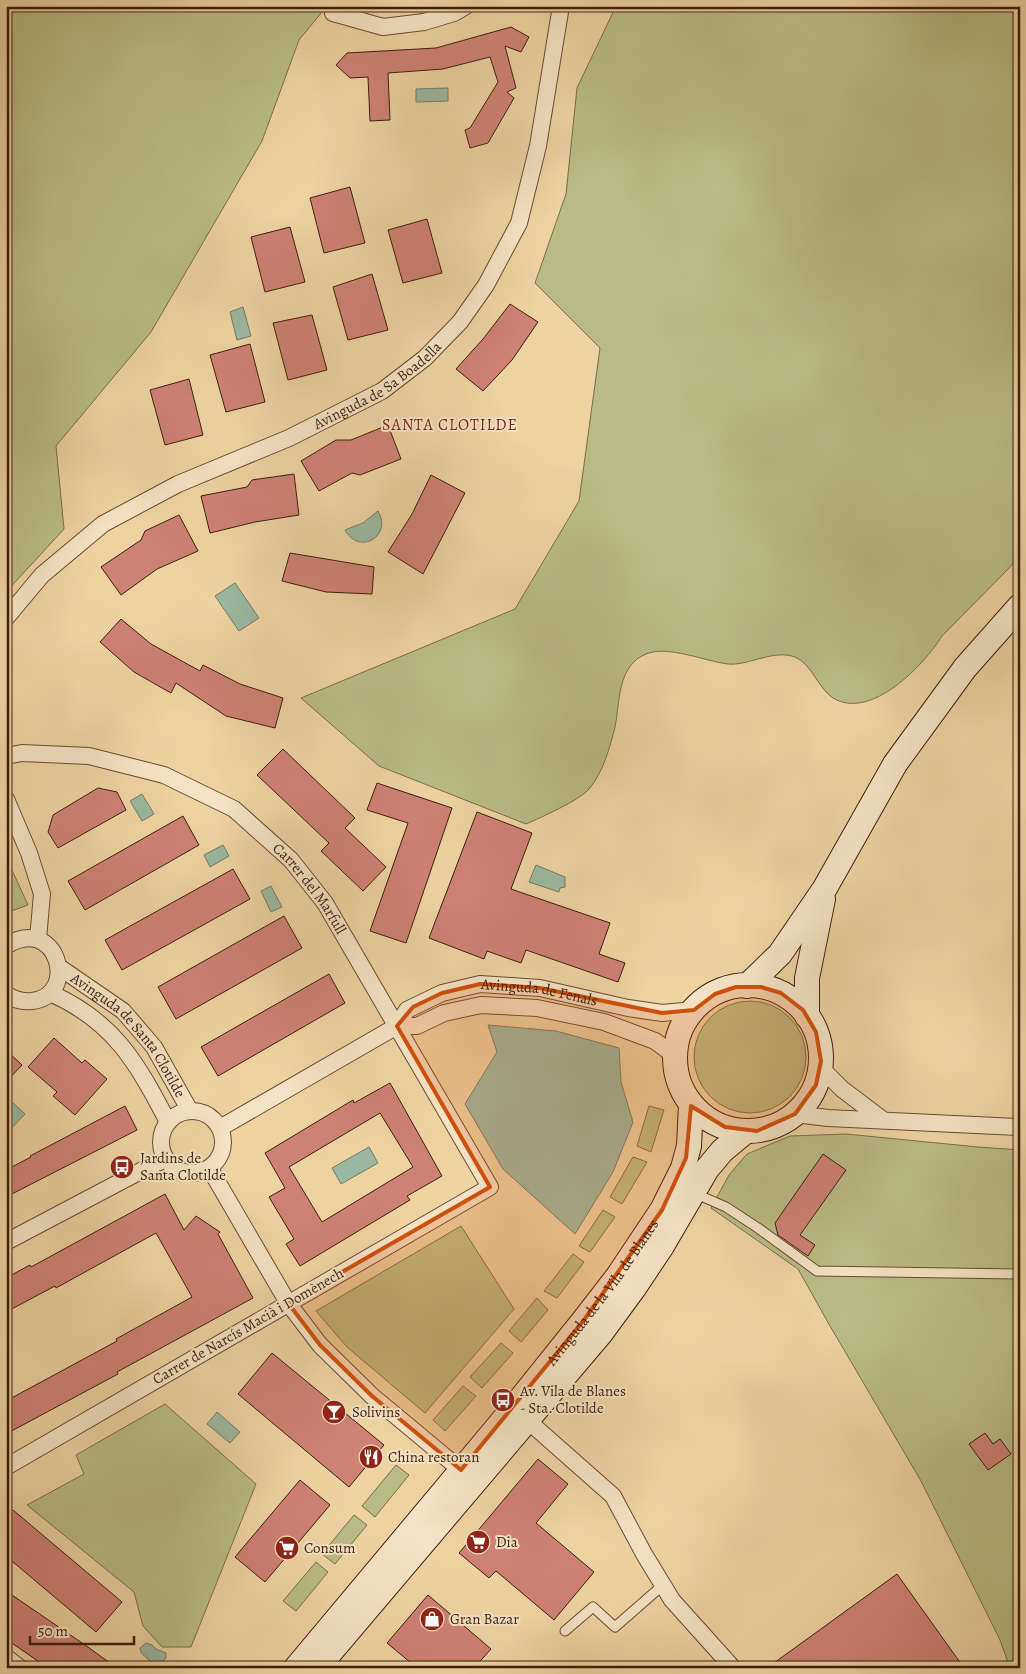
<svg xmlns="http://www.w3.org/2000/svg" width="1026" height="1674" font-family="Alegreya,serif">
  <rect width="100%" height="100%" fill="#edd2a2"/>
  <filter id="stains"><feTurbulence type="fractalNoise" baseFrequency=".004" numOctaves="4"/><feColorMatrix values="0 0 0 0 .2 0 0 0 0 .09 0 0 0 0 .02 0 0 0 .5 -.17"/></filter>
  <radialGradient id="worn" r=".72"><stop offset=".6" stop-color="#630" stop-opacity="0"/><stop offset="1" stop-color="#630" stop-opacity=".3"/></radialGradient>
  <!-- green -->
  <g fill="#b9bb84" stroke="#7c6c48">
    <path d="M6,6h321l-28,34 -37,101 -111,191 -95,114 8,83 -58,63z"/>
    <path d="M616,6h404v551l-78,79c-18,29 -71,85 -109,62 -16,-11 -21,-34 -38,-41 -21,-8 -47,9 -67,7 -24,-3 -60,-19 -82,-10 -29,12 -26,48 -31,73 -5,20 -12,46 -26,62 -9,11 -49,29 -63,35l-147,-58 -78,-68 214,-89 64,-108 21,-153 -65,-65 31,-89 11,-106z"/>
    <path d="M6,857l22,48 -22,8z"/>
    <circle cx="750" cy="1057" r="56"/>
    <path d="M649,1106l15,4 -13,42 -14,-6z"/>
    <path d="M846,1134l132,13 42,3v518h-10l-10,-28 -79,-159 -91,-155 -32,-57 -87,-61 18,-33 18,-21 43,-18z"/>
    <path d="M633,1157l14,5 -25,42 -12,-7z"/>
    <path d="M603,1210l12,7 -25,35 -11,-6z"/>
    <path d="M461,1226l53,83 -89,104 -78,-66 -31,-36z"/>
    <path d="M573,1254l11,8 -27,36 -13,-7z"/>
    <path d="M537,1298l11,12 -27,32 -12,-11z"/>
    <path d="M501,1343l12,10 -31,35 -12,-11z"/>
    <path d="M463,1386l13,10 -31,35 -12,-11z"/>
    <path d="M165,1404l91,80 -65,163h-29l-19,-21 -9,-34 -107,-87 57,-31 -8,-19z"/>
    <path d="M396,1465l13,10 -34,42 -13,-11z"/>
    <path d="M354,1515l13,10 -32,39 -13,-10z"/>
    <path d="M316,1562l12,10 -32,39 -13,-10z"/>
  </g>
  <!-- water -->
  <g fill="#9ab8a1" stroke="#757a65">
    <path d="M448,88v13l-32,1v-13z"/>
    <path d="M243,307l8,29 -14,4 -7,-28z"/>
    <path d="M378,511c15,25 -19,45 -33,19l18,-7z"/>
    <path d="M235,583l24,35 -20,13 -24,-35z"/>
    <path d="M142,794l12,20 -12,7 -12,-20z"/>
    <path d="M223,845l6,11 -19,11 -6,-12z"/>
    <path d="M536,865l29,12v10l-5,1 -1,4 -30,-10z"/>
    <path d="M271,886l11,21 -11,5 -10,-21z"/>
    <path d="M488,1025l68,6 63,17 2,34 12,40 -20,50 -38,62 -72,-65 -38,-65 32,-52z"/>
    <path d="M12,1102l13,12 -19,20v-26z"/>
    <path d="M369,1147l9,16 -37,21 -9,-16z"/>
    <path d="M217,1412l23,20 -10,11 -23,-19z"/>
    <path d="M146,1643l6,2 4,4 10,4v5l-3,3 4,3c-12,10 -14,-1 -20,-6 -5,-4 -6,-4 -7,-10z"/>
  </g>
  <!-- building -->
  <g fill="#ce8175" stroke="#3e1d0b" fill-rule="evenodd">
    <path d="M511,27l18,10 -8,15 -16,-6 11,42 -9,4 7,6 -26,45 -18,5 -5,-18 5,-2 28,-46 -8,-25 -47,12 -55,4 2,47 -20,1 -2,-44 -18,1 -14,-13 11,-12 89,-5z"/>
    <path d="M350,187l15,56 -41,10 -14,-55z"/>
    <path d="M427,219l15,54 -39,10 -15,-53z"/>
    <path d="M290,227l15,55 -40,10 -14,-55z"/>
    <path d="M372,274l16,56 -40,10 -15,-53z"/>
    <path d="M510,304l28,18 -26,38 -29,31 -27,-22 27,-30z"/>
    <path d="M312,315l15,55 -39,10 -15,-57z"/>
    <path d="M250,344l15,58 -39,10 -16,-57z"/>
    <path d="M189,379l14,56 -38,10 -15,-55z"/>
    <path d="M388,425l13,34 -41,16 -8,-2 -33,18 -18,-30 35,-21h15z"/>
    <path d="M294,474l5,41 -44,7 -45,11 -9,-37 46,-9 5,-7z"/>
    <path d="M431,475l34,18 -42,81 -35,-22 24,-38z"/>
    <path d="M179,515l19,36 -41,18 -36,26 -20,-28 40,-27 4,-9z"/>
    <path d="M290,553l84,14 -2,27 -46,-2 -44,-11z"/>
    <path d="M121,619l30,25 49,27 3,-6 37,19 43,14 -8,30 -49,-12 -50,-33 -5,10 -37,-21 -34,-30z"/>
    <path d="M283,749l72,69 -10,10 41,39 -23,24 -42,-40 8,-8 -72,-68z"/>
    <path d="M377,783l75,25 -46,135 -36,-12 38,-108 -41,-13z"/>
    <path d="M98,788l19,4 9,18 -68,38 -10,-16 5,-17z"/>
    <path d="M477,812l55,21 -21,56 99,34 -11,31 26,9 -7,19 -92,-32 -5,13 -34,-12 -3,8 -55,-21z"/>
    <path d="M183,816l16,29 -114,65 -17,-29z"/>
    <path d="M233,869l17,30 -128,71 -17,-30z"/>
    <path d="M284,916l18,32 -126,71 -18,-32z"/>
    <path d="M329,974l16,29 -127,73 -17,-29z"/>
    <path d="M54,1038l28,25 3,-3 22,19 -32,36 -22,-19 4,-4 -29,-25z"/>
    <path d="M6,1050l16,15 -16,17z"/>
    <path d="M390,1083l52,93 -35,20 3,4 -110,66 -14,-22 8,-5 -25,-42 16,-9 -20,-35 88,-53 1,3zM380,1113l33,54 -91,55 -33,-55z"/>
    <path d="M125,1106l12,24 -131,67v-27l25,-13 -1,-1z"/>
    <path d="M823,1154l23,16 -46,65 15,10 -7,11 -30,-21 -3,-12z"/>
    <path d="M165,1194l19,36 12,-14 24,16 -2,2 35,64 -136,74 1,2 -112,60v-33l111,-60 -1,-2 76,-42 -36,-64 -100,55 -1,-2 -49,26v-34l24,-13 1,2z"/>
    <path d="M272,1353l112,92 -35,42 -111,-93z"/>
    <path d="M985,1433l8,11 7,-5 11,15 -23,16 -19,-26z"/>
    <path d="M538,1459l30,25 -32,39 58,49 -40,48 -58,-49 -7,7 -30,-25z"/>
    <path d="M300,1480l30,25 -65,77 -30,-25z"/>
    <path d="M13,1510l109,92 -26,30 -90,-76v-38z"/>
    <path d="M897,1574l67,94h-197z"/>
    <path d="M6,1591l79,54 32,23h-69l-42,-29z"/>
    <path d="M428,1595l63,54 -17,19h-57l-30,-25z"/>
  </g>
  <g fill="none" stroke-linecap="round" stroke-linejoin="round">
    <!-- service casing -->
    <g stroke="#6a4a31" stroke-width="11">
      <g id="service">
        <path d="M694,1193l32,14 32,21 59,43 203,3"/>
        <path d="M565,1631l28,-24 22,20 48,-42"/>
      </g>
    </g>
    <!-- minor casing -->
    <g stroke="#6a4a31" stroke-width="18">
      <g id="minor">
        <path d="M333,13l50,14 41,-5 30,-9 12,-7"/>
        <path id="s1" d="M6,618l36,-43 61,-51 75,-40 111,-46 93,-47 43,-33 35,-36 26,-37 33,-62 19,-77 23,-140"/>
        <path id="s2" d="M6,756l16,-3 67,3 75,19 70,34 57,51 34,43 165,284 -484,280"/>
        <path d="M6,799l23,54 13,41 -4,45"/>
        <path d="M6,946c50,-33 75,49 26,55 -10,1 -18,-1 -26,-7"/>
        <path id="s3" d="M59,967l64,44 31,36 36,64"/>
        <path d="M50,993c64,28 87,70 118,129"/>
        <path d="M397,1026h20l27,-13 37,-8 56,3 67,14 51,19 20,15"/>
        <path d="M820,1067l22,22 41,31"/>
        <circle cx="192" cy="1142" r="31"/>
        <path d="M795,1114l33,4 192,9"/>
        <path id="s4" d="M220,1128l177,-102 10,-16 6,-3 29,-14 38,-9 60,4 88,20 34,5 32,-3"/>
        <path d="M210,1169l78,134 32,42 52,51 89,74"/>
        <path d="M6,1242l148,-78 11,-4"/>
        <path d="M527,1420l86,76 31,58 28,46 61,68"/>
        <path d="M6,1657l14,11"/>
      </g>
    </g>
    <!-- secondary casing -->
    <g stroke="#3e1d0b" stroke-width="26">
      <g id="secondary">
        <circle cx="748" cy="1058" r="73"/>
        <path d="M747,986l33,-32 45,-66 70,-124 70,-96 55,-62"/>
        <path d="M807,1016v-38l16,-79"/>
        <path id="s5" d="M296,1668l215,-257 73,-91 34,-44 44,-66 21,-42 6,-22 2,-42"/>
        <path d="M317,1668l284,-335 33,-45 28,-42 45,-77 15,-18 24,-20"/>
      </g>
    </g>
    <!-- service -->
    <use href="#service" stroke="#f3e2c3" stroke-width="9"/>
    <!-- minor -->
    <use href="#minor" stroke="#f3e2c3" stroke-width="16"/>
    <!-- secondary -->
    <use href="#secondary" stroke="#f3e2c3" stroke-width="24"/>
  </g>
  <!-- marked area -->
  <path fill="#ce500c" fill-opacity="0.2" stroke="#ce500c" stroke-width="4" stroke-linejoin="round" d="M480,984l60,4 122,25 32,-3 21,-16 21,-7h25l20,6 22,17 13,22 5,29 -5,24 -21,29 -38,17 -32,-4 -34,-21 -5,52 -24,52 -78,110 -123,150 -89,-74 -52,-51 -32,-42 202,-116 -93,-161 16,-19 29,-14z"/>
  <!-- icons -->
  <defs>
    <g id="bus-disc" transform="scale(1.25)"><circle r="9.5" fill="#8f2418" stroke="#f3e2c3"/><path d="M-5-6H5V4H4V6H2V4H-2V6H-4V4H-5ZM-3.5-4V0h7V-4ZM-3.5 1.2v1.5H-2V1.2ZM2 1.2v1.5H3.5V1.2Z" fill="#fff"/></g>
    <g id="bar-disc" transform="scale(1.25)"><circle r="9.5" fill="#8f2418" stroke="#f3e2c3"/><path d="M-6-5H6L.8 .8V4.5H3.5V6h-7V4.5H-.8V.8Z" fill="#fff"/></g>
    <g id="restaurant-disc" transform="scale(1.25)"><circle r="9.5" fill="#8f2418" stroke="#f3e2c3"/><path d="M-5-6h1v4h1v-4h1v4h1v-4h1v5L-1.5 .5V6h-2V.5L-5-1ZM5-6V6H3V1.5H1.5Q1.5-4 5-6Z" fill="#fff"/></g>
    <g id="supermarket-disc" transform="scale(1.25)"><circle r="9.5" fill="#8f2418" stroke="#f3e2c3"/><path d="M-6-5.5h2.5l.6 2H6L4.5 2H-2.5L-4.4-4H-6ZM-1.5 3.2a1.3 1.3 0 1 0 .1 0ZM3 3.2a1.3 1.3 0 1 0 .1 0Z" fill="#fff"/></g>
    <g id="shop-disc" transform="scale(1.25)"><circle r="9.5" fill="#8f2418" stroke="#f3e2c3"/><path d="M-5-2.5h2.3a2.7 3.5 0 0 1 5.4 0H5L5.5 6h-11ZM-1.5-2.5h3a1.5 2.3 0 0 0-3 0Z" fill="#fff"/></g>
  </defs>
  <g fill-rule="evenodd">
    <use href="#bus-disc" x="122" y="1167"/>
    <use href="#bus-disc" x="503" y="1400"/>
    <use href="#bar-disc" x="334" y="1412"/>
    <use href="#restaurant-disc" x="371" y="1457"/>
    <use href="#supermarket-disc" x="478" y="1542"/>
    <use href="#supermarket-disc" x="287" y="1548"/>
    <use href="#shop-disc" x="432" y="1619"/>
  </g>
  <g text-anchor="middle" stroke-width="4" stroke-linejoin="round" paint-order="stroke">
    <!-- street labels -->
    <g font-size="15" fill="#3e1d0b" stroke="#f3e2c3">
      <text dy="5" stroke="none"><textPath href="#s1" startOffset="444">Avinguda de Sa Boadella</textPath></text>
      <text dy="5" stroke="none"><textPath href="#s2" startOffset="349">Carrer del Marfull</textPath></text>
      <text dy="5" stroke="none"><textPath href="#s4" startOffset="361">Avinguda de Fenals</textPath></text>
      <text dy="5" stroke="none"><textPath href="#s3" startOffset="99">Avinguda de Santa Clotilde</textPath></text>
      <text dy="5" stroke="none"><textPath href="#s5" startOffset="485">Avinguda de la Vila de Blanes</textPath></text>
      <text transform="translate(248 1326) rotate(-30)" y="5">Carrer de Narcís Macià i Domènech</text>
    </g>
    <!-- poi labels -->
    <g font-size="15" fill="#3e1d0b" stroke="#f3e2c3" text-anchor="start">
      <text x="140" y="1163">Jardins de<tspan x="140" dy="17">Santa Clotilde</tspan></text>
      <text x="520" y="1396">Av. Vila de Blanes<tspan x="520" dy="17">- Sta. Clotilde</tspan></text>
      <text x="352" y="1417">Solivins</text>
      <text x="388" y="1462">China restoran</text>
      <text x="496" y="1547">Dia</text>
      <text x="304" y="1553">Consum</text>
      <text x="450" y="1624">Gran Bazar</text>
    </g>
    <!-- neighbourhood labels -->
    <g font-size="16" letter-spacing="1" fill="#7a1f14" stroke="#f3e2c3">
      <text x="450" y="430">SANTA CLOTILDE</text>
    </g>
  </g>
  <!-- margin -->
  <rect width="1026" height="1674" fill="none" stroke="#edd2a2" stroke-width="25"/>
  <rect x="8" y="8" width="1011" height="1659" fill="none" stroke="#3e1d0b" stroke-width="2.5"/>
  <rect x="12" y="12" width="1001" height="1649" fill="none" stroke="#3e1d0b"/>
  <!-- scale -->
  <path d="M30 1636v8h104v-8" fill="none" stroke="#3e1d0b" stroke-width="2.5"/>
  <text x="38" y="1636" font-size="15" fill="#3e1d0b" stroke="#f3e2c3" stroke-width="4" paint-order="stroke">50 m</text>
  <rect width="100%" height="100%" filter="url(#stains)"/>
  <rect width="100%" height="100%" fill="url(#worn)"/>
</svg>
